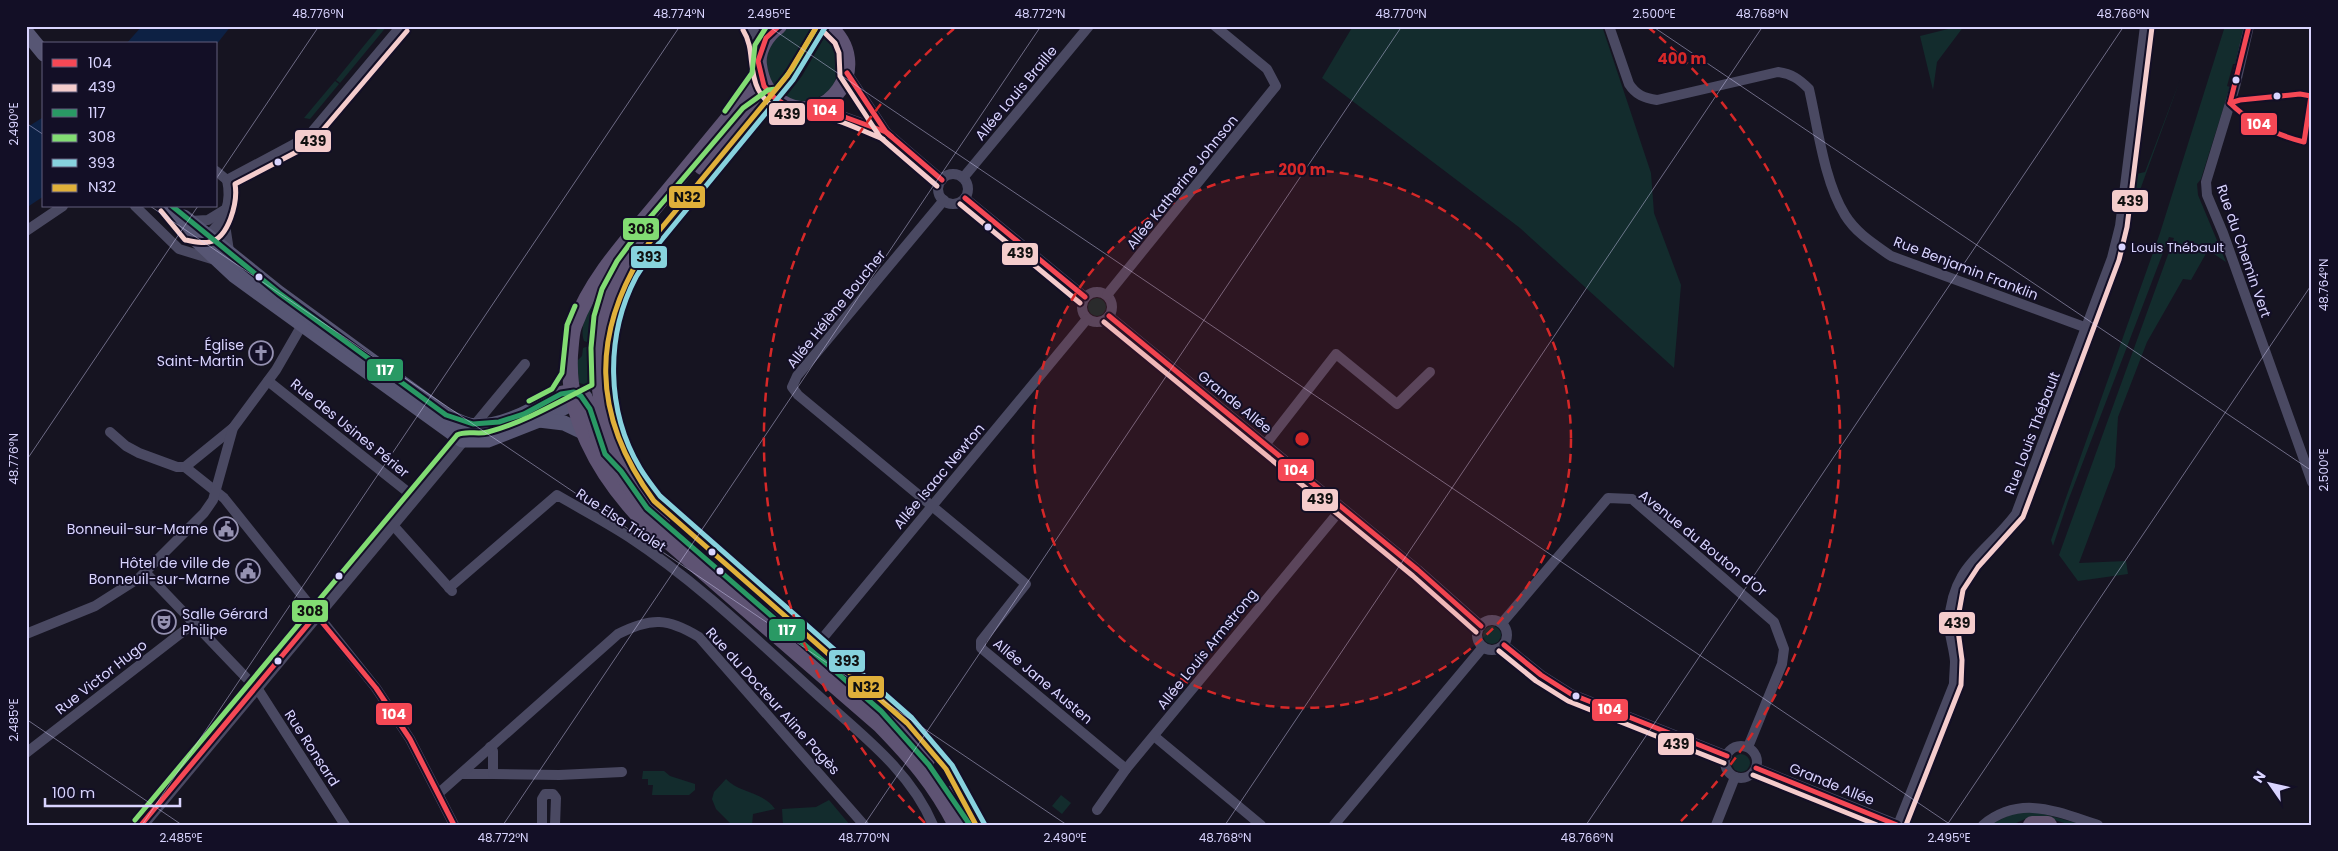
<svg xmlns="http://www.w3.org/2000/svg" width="2338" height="851" font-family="Poppins,sans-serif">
  <rect width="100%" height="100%" fill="#161421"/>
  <!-- green -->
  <g fill="#132c2d">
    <path d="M380,26h7l-47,57 -4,-3z"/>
    <path d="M793,26l26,2 -28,47 -14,16 -10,-13 -1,-27 17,-21z"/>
    <path d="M1353,26h249l49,147 3,40 27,72 -7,83 -154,-140 -198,-150z"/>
    <path d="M1960,26h4l-27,36 -4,28 -13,-54z"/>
    <path d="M2225,26h20l-9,38h-3l-6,22 3,1 -29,92 -4,5 1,11 28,67 -18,-12 -17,30 -8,-1 -36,63 -29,75 -3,50 -36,96 47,-2 2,13 -50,7 -19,-26 115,-317 -5,-1 -101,264 -15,45 -2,-6 109,-307z"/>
    <path d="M827,33l15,29 -11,29 -25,12 -21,-5 17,-22z"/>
    <path d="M2180,80l-52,143 1,15 -102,273 -2,-4 97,-259 10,-73 13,-3z"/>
    <path d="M335,81l4,3 -29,35 -6,-1z"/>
    <path d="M632,244l-41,134 -4,7 -8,-2 -2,-22 5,-5 1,-8 6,-2 1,-3 -6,-2c-10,-26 33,-75 48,-97z"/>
    <circle cx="1097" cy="307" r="9"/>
    <circle cx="1492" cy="635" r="9"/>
    <circle cx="1741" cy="763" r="9"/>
    <path d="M643,771h21l6,5 25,8v6l-6,5h-37l1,-10h-5v-6h-6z"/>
    <path d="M726,779c13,14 38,13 49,30l-22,5 -1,11h-20l-16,-16 -4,-10 2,-7z"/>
    <path d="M1061,795l10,8 -9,11 -10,-8z"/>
    <path d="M829,800l21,25h-67l-1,-16 34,-2z"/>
    <path d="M2019,811l17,1 48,13h-14l-21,-7h-22l-15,7h-23z"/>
  </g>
  <!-- water -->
  <g fill="#0d2144">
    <path d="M142,26h89l-15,19 -90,-1z"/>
    <path d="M42,118h2v78l-18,12v-80z"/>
  </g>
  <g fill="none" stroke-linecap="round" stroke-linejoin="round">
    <!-- minor -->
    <g stroke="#4a4962" stroke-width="10">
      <path d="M749,26l7,8 5,16"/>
      <path d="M1609,26l20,58c7,11 15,14 28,16l121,-28c14,2 21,7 31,17 9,39 15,92 36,126 11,18 29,29 46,41l196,72"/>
      <path d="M2249,26l-14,61 -29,95 1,13 16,38 89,249"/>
      <path d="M847,73l39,59 56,48"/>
      <path d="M817,107l69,25"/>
      <path d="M216,171l11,9"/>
      <circle cx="953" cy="189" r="15"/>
      <path d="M963,178l126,-152"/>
      <path d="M227,180l75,-40 9,-7 90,-107"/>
      <path d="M965,198l120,99"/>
      <path d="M944,200l-147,176 -5,11 6,8 228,189 -45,57v7l145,121"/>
      <path d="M135,206l44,43 36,11"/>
      <path d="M224,218l5,33"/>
      <path d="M189,221l19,-1 18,-11"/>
      <path d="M26,231l37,-25"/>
      <path d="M202,235h6c18,-15 24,-33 19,-55"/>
      <circle cx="1097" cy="307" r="15"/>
      <path d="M1107,295l169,-209 -9,-17 -52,-43"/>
      <path d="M1109,316l309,254 63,56"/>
      <path d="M268,381l146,116"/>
      <path d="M472,428l53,-64"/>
      <path d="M110,432l16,14 13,7 38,14h8l39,31 152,190 34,51 44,86"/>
      <path d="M1265,445l71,-91 61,50 33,-32"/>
      <path d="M185,467l48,-39"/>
      <path d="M392,524l60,67"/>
      <path d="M145,572l114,119 86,134"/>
      <path d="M449,588l108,-93c24,14 49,27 72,42 70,46 130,105 192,161 41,37 90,74 112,127"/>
      <circle cx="1492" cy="635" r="15"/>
      <path d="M1502,623l106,-125 24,1 142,123 10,27 -2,15 -34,83"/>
      <path d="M26,634l69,-28 44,-28 65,-65 9,-13 20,-72 43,-58 26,-45"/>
      <path d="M1504,645l37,30 30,19 156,62"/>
      <path d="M812,651l275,-332"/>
      <path d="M1154,736l107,89"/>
      <circle cx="1741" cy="762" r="16"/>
      <path d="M26,753l168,-130"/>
      <path d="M1756,768l142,57"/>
      <path d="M461,774h32v-23l-3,-4"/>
      <path d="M493,774l66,1 63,-3"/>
      <path d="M439,793l179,-159c33,-17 50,-16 81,3l165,188"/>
      <path d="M1097,810l29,-41 216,-261"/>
      <path d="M542,825v-26l3,-5h8l3,4 -1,27"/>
      <path d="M1334,825l149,-178"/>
      <path d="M1716,825l19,-48"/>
      <path d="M1898,825l56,-141c0,-8 1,-16 1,-23 -1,-13 -6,-26 -6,-38 3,-58 36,-68 67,-109l96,-256 8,-32 25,-200"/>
      <path d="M1983,825c38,-31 74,-13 115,0"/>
    </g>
    <!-- tertiary -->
    <path stroke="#4a4962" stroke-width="14" d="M141,825l321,-385"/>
    <!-- secondary -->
    <g stroke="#575674" stroke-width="15">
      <path d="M26,32l18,22"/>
      <path d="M167,206l22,27 46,43 227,164h26l51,-20 46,-23"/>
      <path d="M184,217l95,76 167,122c9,5 18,10 29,11 28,1 59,-16 82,-31"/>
      <path d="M539,420l25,3 19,9"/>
    </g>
    <!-- primary -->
    <g stroke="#5e5373" stroke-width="16">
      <path d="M779,26c-12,8 -22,24 -20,39 2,16 8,29 22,37 46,29 94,-37 47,-76"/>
      <path d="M760,75l-16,24c-30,36 -59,72 -89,108 -30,36 -64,73 -81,119 -3,8 -3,20 -4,29 -3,61 28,117 68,160l242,210c32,33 55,59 76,100"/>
      <path d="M702,167l52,-59 18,-12"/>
      <path d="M638,243c-43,52 -47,121 -31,184 3,15 7,30 14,44 10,20 24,35 41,50"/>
      <path d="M557,395c5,-1 12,-4 16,-3 21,4 21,36 27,52"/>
      <path d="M771,616c53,45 112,89 156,144"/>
      <path d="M951,794l19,31"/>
    </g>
    <!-- trunk -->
    <path stroke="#62526e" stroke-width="18" d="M2032,825h16"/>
    <!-- bus-1 casing -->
    <g stroke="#130f26" stroke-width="9">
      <g id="bus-1">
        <path d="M779,26l-13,12 -8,23 6,25 8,10 15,10 12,3 18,-2 69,25 56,48"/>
        <path d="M847,73l39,59 6,5"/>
        <path d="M2300,94l11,2 -7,46c-27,-7 -54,-19 -74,-39l10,-3z"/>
        <path d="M2230,103l19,-77"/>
        <path d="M965,198l120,99"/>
        <path d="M1109,316l309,254 63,56"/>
        <path d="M316,615l60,73 34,51 44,86"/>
        <path d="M1504,645l37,30 30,19 156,62"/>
        <path d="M1756,768l141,57"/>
        <path d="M141,825l175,-210"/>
      </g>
    </g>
    <!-- bus-2 casing -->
    <g stroke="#130f26" stroke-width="9">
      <g id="bus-2">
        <path d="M743,30c12,19 5,39 15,59 8,16 27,28 44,27 5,0 11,-2 16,-1 22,4 44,16 65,24"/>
        <path d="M823,31l12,12 4,10 1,23 40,61 57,49"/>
        <path d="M960,204l120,99"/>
        <path d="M161,211l24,29c7,1 18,4 24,2 20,-3 29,-41 26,-58l71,-37 10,-9 91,-107"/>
        <path d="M1104,322l309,254 63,56"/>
        <path d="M1499,651l37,30 32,20 156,62"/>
        <path d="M1753,775l124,50"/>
        <path d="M1906,825l55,-140 1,-25 -5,-37 6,-33 15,-23 45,-50 96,-257 8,-33 25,-200"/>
      </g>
    </g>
    <!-- bus-3 casing -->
    <g stroke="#130f26" stroke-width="9">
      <path id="bus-3" d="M172,206l107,87 167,122 27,9 26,-2 25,-8 37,-20 13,-2 7,4 9,13 15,45 16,17 26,37 234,203 48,54 41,60"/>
    </g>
    <!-- bus-4 casing -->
    <g stroke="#130f26" stroke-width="9">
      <g id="bus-4">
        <path d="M725,111l27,-38 3,-28 12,-19"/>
        <path d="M529,401l23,-12 10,-16 5,-48 8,-19"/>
        <path d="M135,820l322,-385c9,-5 21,0 31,-3 35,-9 72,-31 104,-47l-1,-37 3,-32 8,-27 15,-28 29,-39 97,-114 25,-18 8,-1 16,-20 25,-43"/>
      </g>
    </g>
    <!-- bus-5 casing -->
    <g stroke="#130f26" stroke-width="9">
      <path id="bus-5" d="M826,26l-33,54 -138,168c-6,10 -13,19 -19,29 -31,59 -30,134 4,191 6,10 13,19 20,28l252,222 40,47 33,60"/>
    </g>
    <!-- bus-6 casing -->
    <g stroke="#130f26" stroke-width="9">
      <path id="bus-6" d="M817,26l-30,50 -138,167c-59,89 -58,172 5,258l253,222 39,46 30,56"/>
    </g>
    <!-- bus-1 -->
    <use href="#bus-1" stroke="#f54855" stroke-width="5"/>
    <!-- bus-2 -->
    <use href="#bus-2" stroke="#f4cccc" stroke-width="5"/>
    <!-- bus-3 -->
    <use href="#bus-3" stroke="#299964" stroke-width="5"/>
    <!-- bus-4 -->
    <use href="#bus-4" stroke="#82dc73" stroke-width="5"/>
    <!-- bus-5 -->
    <use href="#bus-5" stroke="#87d2de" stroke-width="5"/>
    <!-- bus-6 -->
    <use href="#bus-6" stroke="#e0b03a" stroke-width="5"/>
  </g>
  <!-- ticks -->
  <path fill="none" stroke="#d9d4ff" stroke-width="1" stroke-opacity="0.45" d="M768,26l1183,799M1652,26l660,445M26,123l18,12M216,179l103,-153M150,206l917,619M26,461l172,-255M26,719l156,106M142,825l538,-799M503,825l538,-799M864,825l538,-799M1225,825l538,-799M1586,825l538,-799M1947,825l365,-541M2308,825l4,-6"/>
  <!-- distance rings -->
  <circle cx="1302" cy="439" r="269" fill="#d62828" fill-opacity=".12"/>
  <g fill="none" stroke="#d62828" stroke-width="2.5" stroke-dasharray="9 6">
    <circle cx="1302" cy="439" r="269"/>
    <path d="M925 823A538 538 0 0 1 956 27M1648 27A538 538 0 0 1 1679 823"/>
  </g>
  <!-- icons -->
  <defs>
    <g id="church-ring" transform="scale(1.25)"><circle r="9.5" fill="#130f26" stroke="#9591b1" stroke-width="1.5"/><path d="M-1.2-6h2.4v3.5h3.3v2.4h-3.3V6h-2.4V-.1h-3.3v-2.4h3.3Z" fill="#9591b1"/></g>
    <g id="civic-ring" transform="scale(1.25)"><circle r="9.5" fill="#130f26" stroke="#9591b1" stroke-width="1.5"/><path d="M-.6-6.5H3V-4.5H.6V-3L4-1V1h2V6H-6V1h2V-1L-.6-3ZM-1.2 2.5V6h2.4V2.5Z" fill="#9591b1"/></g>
    <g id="theatre-ring" transform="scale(1.25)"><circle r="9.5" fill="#130f26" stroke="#9591b1" stroke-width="1.5"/><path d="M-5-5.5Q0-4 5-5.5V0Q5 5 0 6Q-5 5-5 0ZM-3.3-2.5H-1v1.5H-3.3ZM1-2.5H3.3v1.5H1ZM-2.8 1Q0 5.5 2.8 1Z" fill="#9591b1"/></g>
  </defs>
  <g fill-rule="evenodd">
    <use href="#church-ring" x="261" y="353"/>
    <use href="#civic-ring" x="226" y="529"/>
    <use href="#civic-ring" x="248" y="571"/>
    <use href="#theatre-ring" x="164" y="622"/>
  </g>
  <!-- markers -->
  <g fill="#d9d4ff" stroke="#130f26" stroke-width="2">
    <circle cx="2236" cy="80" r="4.5"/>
    <circle cx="2277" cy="96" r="4.5"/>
    <circle cx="278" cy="162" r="4.5"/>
    <circle cx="988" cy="227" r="4.5"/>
    <circle cx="2122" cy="247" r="4.5"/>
    <circle cx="259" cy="277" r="4.5"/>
    <circle cx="712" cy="552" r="4.5"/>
    <circle cx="720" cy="571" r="4.5"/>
    <circle cx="339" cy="576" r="4.5"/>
    <circle cx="278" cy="661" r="4.5"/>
    <circle cx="1576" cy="696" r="4.5"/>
  </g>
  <g text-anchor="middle" stroke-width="4" stroke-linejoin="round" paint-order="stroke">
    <!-- bus labels -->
    <g font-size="13" fill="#d9d4ff" stroke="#130f26" text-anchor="start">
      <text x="2131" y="252">Louis Thébault</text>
    </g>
    <!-- street labels -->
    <g font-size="14" fill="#d9d4ff" stroke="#130f26">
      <text transform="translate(1016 93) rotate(-50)" y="5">Allée Louis Braille</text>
      <text transform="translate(1182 182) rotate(-51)" y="5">Allée Katherine Johnson</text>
      <text transform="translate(2244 251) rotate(71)" y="5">Rue du Chemin Vert</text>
      <text transform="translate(1966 268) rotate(21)" y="5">Rue Benjamin Franklin</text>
      <text transform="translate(836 309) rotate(-51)" y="5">Allée Hélène Boucher</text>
      <text transform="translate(1235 402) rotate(39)" y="5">Grande Allée</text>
      <text transform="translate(350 428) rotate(39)" y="5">Rue des Usines Périer</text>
      <text transform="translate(2032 433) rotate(-69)" y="5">Rue Louis Thébault</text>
      <text transform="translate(939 476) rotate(-50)" y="5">Allée Isaac Newton</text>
      <text transform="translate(621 520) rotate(33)" y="5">Rue Elsa Triolet</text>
      <text transform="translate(1703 543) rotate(39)" y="5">Avenue du Bouton d'Or</text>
      <text transform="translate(1207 649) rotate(-51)" y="5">Allée Louis Armstrong</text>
      <text transform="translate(101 677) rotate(-38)" y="5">Rue Victor Hugo</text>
      <text transform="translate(1043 681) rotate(40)" y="5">Allée Jane Austen</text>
      <text transform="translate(773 701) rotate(48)" y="5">Rue du Docteur Aline Pagès</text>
      <text transform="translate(312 748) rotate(57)" y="5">Rue Ronsard</text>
      <text transform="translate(1832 784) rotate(22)" y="5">Grande Allée</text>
    </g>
    <!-- poi labels -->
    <g font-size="14" fill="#d9d4ff" stroke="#130f26" text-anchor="end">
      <text x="244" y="350">Église<tspan x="244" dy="16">Saint-Martin</tspan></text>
      <text x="208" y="534">Bonneuil-sur-Marne</text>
      <text x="230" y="568">Hôtel de ville de<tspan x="230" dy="16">Bonneuil-sur-Marne</tspan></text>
      <text x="182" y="619" text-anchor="start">Salle Gérard<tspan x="182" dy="16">Philipe</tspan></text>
    </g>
  </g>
  <circle cx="1302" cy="439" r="8" fill="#d62828" stroke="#130f26" stroke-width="2.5"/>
  <g font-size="15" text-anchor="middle" font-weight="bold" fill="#d62828" stroke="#130f26" stroke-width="4" stroke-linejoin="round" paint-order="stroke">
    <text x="1682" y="64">400 m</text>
    <text x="1302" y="175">200 m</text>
  </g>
  <g stroke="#130f26" stroke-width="2">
    <rect x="806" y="98" width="39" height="24" rx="5" fill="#f54855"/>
    <rect x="768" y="102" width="38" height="24" rx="5" fill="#f4cccc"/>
    <rect x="2240" y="112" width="38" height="24" rx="5" fill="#f54855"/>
    <rect x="294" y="129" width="38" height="24" rx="5" fill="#f4cccc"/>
    <rect x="668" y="185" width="38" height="24" rx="5" fill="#e0b03a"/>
    <rect x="2111" y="189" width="38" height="24" rx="5" fill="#f4cccc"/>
    <rect x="622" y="217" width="38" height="24" rx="5" fill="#82dc73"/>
    <rect x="1001" y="242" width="38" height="24" rx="5" fill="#f4cccc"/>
    <rect x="630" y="245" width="38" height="24" rx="5" fill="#87d2de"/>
    <rect x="366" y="358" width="38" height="24" rx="5" fill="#299964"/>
    <rect x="1277" y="458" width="38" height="24" rx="5" fill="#f54855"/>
    <rect x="1301" y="488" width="38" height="24" rx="5" fill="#f4cccc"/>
    <rect x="291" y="599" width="38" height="24" rx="5" fill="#82dc73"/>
    <rect x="1938" y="611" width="38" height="24" rx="5" fill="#f4cccc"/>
    <rect x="768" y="618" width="38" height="24" rx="5" fill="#299964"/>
    <rect x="828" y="649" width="38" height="24" rx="5" fill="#87d2de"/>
    <rect x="847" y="675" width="38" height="24" rx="5" fill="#e0b03a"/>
    <rect x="1591" y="698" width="38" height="24" rx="5" fill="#f54855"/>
    <rect x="375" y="702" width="38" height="24" rx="5" fill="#f54855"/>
    <rect x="1657" y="732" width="38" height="24" rx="5" fill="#f4cccc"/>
  </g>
  <g font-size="14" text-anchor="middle" font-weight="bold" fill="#fff">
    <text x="825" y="115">104</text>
    <text x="2259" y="129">104</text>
    <text x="385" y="375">117</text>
    <text x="1296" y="475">104</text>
    <text x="787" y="635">117</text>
    <text x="1610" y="714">104</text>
    <text x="394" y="719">104</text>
  </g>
  <g font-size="14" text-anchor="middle" font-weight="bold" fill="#111">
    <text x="787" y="119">439</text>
    <text x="313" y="146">439</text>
    <text x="687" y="202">N32</text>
    <text x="2130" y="206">439</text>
    <text x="641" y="234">308</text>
    <text x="1020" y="258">439</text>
    <text x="649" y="262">393</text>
    <text x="1320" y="504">439</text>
    <text x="310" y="616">308</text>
    <text x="1957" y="628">439</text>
    <text x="847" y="666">393</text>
    <text x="866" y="692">N32</text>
    <text x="1676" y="749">439</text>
  </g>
  <!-- border -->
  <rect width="2338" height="851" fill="none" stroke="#130f26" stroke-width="55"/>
  <!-- legend -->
  <rect x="42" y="42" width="175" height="165" fill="#130f26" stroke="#625e7d"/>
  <rect x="52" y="59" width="25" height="8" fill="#f54855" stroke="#625e7d"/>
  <text x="88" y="68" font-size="15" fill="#d9d4ff">104</text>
  <rect x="52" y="84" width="25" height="8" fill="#f4cccc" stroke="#625e7d"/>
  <text x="88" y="92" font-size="15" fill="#d9d4ff">439</text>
  <rect x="52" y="109" width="25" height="8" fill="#299964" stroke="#625e7d"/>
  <text x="88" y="118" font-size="15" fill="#d9d4ff">117</text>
  <rect x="52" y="134" width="25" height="8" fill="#82dc73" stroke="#625e7d"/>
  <text x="88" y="142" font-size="15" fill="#d9d4ff">308</text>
  <rect x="52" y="159" width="25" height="8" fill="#87d2de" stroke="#625e7d"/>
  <text x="88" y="168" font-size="15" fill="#d9d4ff">393</text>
  <rect x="52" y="184" width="25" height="8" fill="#e0b03a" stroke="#625e7d"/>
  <text x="88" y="192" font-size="15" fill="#d9d4ff">N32</text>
  <!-- north arrow -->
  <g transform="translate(2270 784) rotate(304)" stroke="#130f26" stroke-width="4" paint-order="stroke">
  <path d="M0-4L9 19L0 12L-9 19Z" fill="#d9d4ff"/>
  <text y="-8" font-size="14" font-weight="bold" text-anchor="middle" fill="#d9d4ff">N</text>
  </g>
  <!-- scale -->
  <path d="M45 798v8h135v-8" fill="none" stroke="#d9d4ff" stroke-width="2.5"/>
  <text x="52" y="798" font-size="15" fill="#d9d4ff" stroke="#130f26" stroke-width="4" paint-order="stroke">100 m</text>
  <rect x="28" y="28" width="2282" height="796" fill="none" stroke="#d9d4ff" stroke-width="2"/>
  <g font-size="12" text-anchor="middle" fill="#d9d4ff">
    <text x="318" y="18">48.776°N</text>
    <text x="679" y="18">48.774°N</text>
    <text x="769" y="18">2.495°E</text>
    <text x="1040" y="18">48.772°N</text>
    <text x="1401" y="18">48.770°N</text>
    <text x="1654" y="18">2.500°E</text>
    <text x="1762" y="18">48.768°N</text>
    <text x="2123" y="18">48.766°N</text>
    <text transform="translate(14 124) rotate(-90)" y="4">2.490°E</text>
    <text transform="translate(2324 285) rotate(-90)" y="4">48.764°N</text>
    <text transform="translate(14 459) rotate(-90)" y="4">48.776°N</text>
    <text transform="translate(2324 470) rotate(-90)" y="4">2.500°E</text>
    <text transform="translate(14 720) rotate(-90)" y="4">2.485°E</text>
    <text x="181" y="842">2.485°E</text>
    <text x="503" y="842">48.772°N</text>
    <text x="864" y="842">48.770°N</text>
    <text x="1065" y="842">2.490°E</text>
    <text x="1225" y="842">48.768°N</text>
    <text x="1587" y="842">48.766°N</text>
    <text x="1949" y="842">2.495°E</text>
  </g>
</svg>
